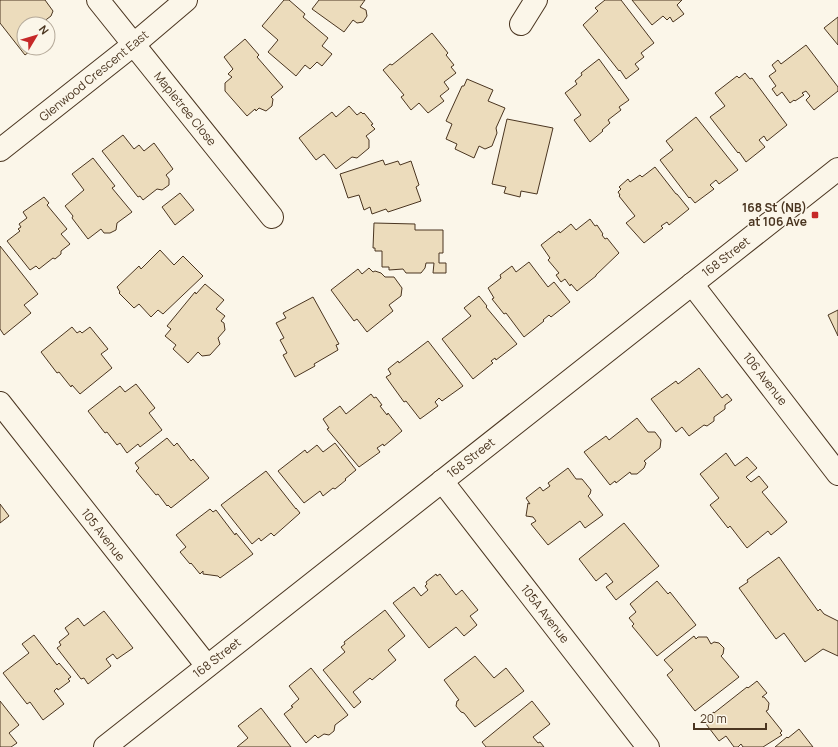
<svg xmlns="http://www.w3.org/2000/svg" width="838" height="747" font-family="Manrope,sans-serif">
  <rect width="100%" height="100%" fill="#fbf6e9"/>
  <!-- building -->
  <g fill="#ecdcbc" stroke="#4a3520">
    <path d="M0,0h45l8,11 -2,5 -8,6 -5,1 -1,-2 -3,2 2,1h-12v24h10l-9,7 -25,-32z"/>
    <path d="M284,0h5l16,14 -2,3 25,21 -6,8 10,8 -10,12 -5,-4 -7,7 -5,-4 -9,11 -28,-24 10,-12 -16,-14z"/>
    <path d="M319,0h46l-5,7 6,3 1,6 -4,6 -6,1 -4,-3 -9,12 -32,-23z"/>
    <path d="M605,0h16l33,43 -13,10 3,4 -9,7 4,5 -13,10 -6,-9 -1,1 -36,-46 15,-14 -3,-3z"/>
    <path d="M632,0h50l-5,5 7,9 -11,8 -3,-5 -3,3 -4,-4 -11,9z"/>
    <path d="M838,17v28l-14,-17z"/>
    <path d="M432,33l16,20 -2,2 8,10 -3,2 5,6 -12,9 5,7 -9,7 4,5 -16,12 -9,-10 -8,7 -10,-13 3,-2 -21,-25 7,-6 2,1z"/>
    <path d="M245,39l14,16 -2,2 26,30 -12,10 2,2 -1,7 -6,5 -7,-3 -3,3 -1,-2 -8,7 -22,-25v-8l7,-6 -4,-3 5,-5 -9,-12z"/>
    <path d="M806,45l32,42v4l-24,19 -8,-10 4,-4 -4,-5 -4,2 2,2 -9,6 -1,-1 -4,3 -8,-11 -5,4 -5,-7 4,-3 -7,-10 7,-5 -4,-6 6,-5 3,4z"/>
    <path d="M599,59l30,41 -10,7 2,3 -13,10 2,3 -8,7 1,1 -13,11 -16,-22 7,-5 -16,-22 12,-9 -2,-3 7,-6 -1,-2z"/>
    <path d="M745,73l5,6 2,-1 35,47 -20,16 -3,-5 -5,4 6,7 -19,15 -7,-10 -1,1 -28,-36 15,-11 -10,-13 22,-17 2,2z"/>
    <path d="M467,79l26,11 -5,11 17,7 -9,20 1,5 -5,13 -7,3 -6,-3 -5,12 -19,-9 2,-5 -11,-5 6,-15 -6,-3 16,-35h2z"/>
    <path d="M349,106l8,9 4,-3 2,2 1,-1 9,11 -2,1 4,4 -9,7 3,4v8l-12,10 -5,-1 -16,12 -12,-15 -8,6 -17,-22 33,-26 4,5z"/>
    <path d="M696,117l42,53 -19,14 -3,-4 -6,5 4,4 -19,14 -5,-6 -1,1 -29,-38 13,-10 -7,-9z"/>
    <path d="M507,119l46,9 -16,66 -16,-3 -1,6 -16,-4 2,-6 -14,-3z"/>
    <path d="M123,135l11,14 5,-4 5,6 10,-8 19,26 -7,6 3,4v6l-7,5 -5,-1 -14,11 -3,-4 -2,1 -36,-46z"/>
    <path d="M93,158l22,28 -3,2 20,24 -15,11 -1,7 -6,3h-6l-3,-4 -13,10 -16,-21 1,-2 -8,-10 19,-16 -12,-16z"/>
    <path d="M383,160l2,5 13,-4 2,4 11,-4 8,24 -3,2 5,14 -33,11 -2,-3 -14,5 -2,-7 -6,3 -5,-15 -11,3 -8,-24z"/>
    <path d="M655,167l21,27h1l12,15 -20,16 -2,-3 -6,4 2,2 -19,15 -18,-20 9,-7 -16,-20 1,-1 -2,-3 3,-3 -2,-2 9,-8 2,3 10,-7 2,2z"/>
    <path d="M180,193l14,17 -19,15 -13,-18z"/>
    <path d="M44,197l5,6 -2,2 20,24 -6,5 9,10 -9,7v3l-6,5 -2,-1 -14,11 -3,-3 -6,4 -23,-29 13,-10 -2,-2 3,-2 -2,-3 8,-6 -4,-6z"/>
    <path d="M590,219l5,7 2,-1 6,9 -1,1 3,4 2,-1 12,15 -23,22v1l-19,15 -6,-7 -1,2 -5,-7 -4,3 -5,-7 3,-2 -11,-13 2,-2 -9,-13 18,-14 1,2 11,-9 5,6z"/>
    <path d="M374,223l41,1v6h28v23h-4v10h7v10h-13l1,-10h-8l-1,5 -4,5h-15l-3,-4 -14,1v-3h-7v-16h-7v-3h-2z"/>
    <path d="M0,246l38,48 -14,11 7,8 -27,22 -4,-6z"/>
    <path d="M160,250l14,15 9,-9 20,20 -40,38 -5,-4 -7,7 -12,-13 -5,4 -15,-15 1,-1 -3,-5 22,-21 2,3z"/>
    <path d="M529,262l19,25 6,-5 16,20 -19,15 -2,-2 -6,5 1,1 -20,16 -18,-24 -2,1 -12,-15 2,-1 -6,-10 13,-10 -1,-3 12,-9 4,6z"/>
    <path d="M369,268l4,4 2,-1 6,2 4,4h9l8,11 -1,8 -12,9 4,6 -26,21 -10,-13 -3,2 -23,-31 27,-21 4,5z"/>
    <path d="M205,284l19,16 -8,9 9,7 -4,5 3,2 1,7 -7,8 2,6 -10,11 -8,1 -4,-4 -10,11 -15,-14 3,-4 -11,-9 6,-7 -4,-3 28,-34 1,2z"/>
    <path d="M479,296l8,10 -1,1 31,37 -21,16 -1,-2 -4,3 2,2 -20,16 -31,-40 29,-23 -7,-8z"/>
    <path d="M313,297l26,47 -3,1 2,5 -24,14 1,2 -20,11 -12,-22 4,-2 -7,-13 4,-2 -8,-15 10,-5 -3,-5z"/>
    <path d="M838,310v26l-10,-21z"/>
    <path d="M72,327l5,6 3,-2 2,2 8,-6 18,22 -7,5 11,14 -32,26 -8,-9 -1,2 -12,-15 -2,1 -16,-21z"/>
    <path d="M428,341l35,45 -21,15 -3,-3 -4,4 3,4 -18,13 -14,-18 -2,1 -18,-25 5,-3 -3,-5 10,-8 1,2z"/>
    <path d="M699,368l23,30 5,-4 5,6 -7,5v4l-11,8v4l-7,5 -3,-1 -15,11 -7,-9 -6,5 -25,-33 25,-18 2,3z"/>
    <path d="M136,384l19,24 -6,5 13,17 -22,17 -2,-3 -11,9 -7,-10 -3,2 -10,-13 -2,1 -17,-22 32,-25 5,6z"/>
    <path d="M371,394l3,4 2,-1 6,8 -2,1 7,9 1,-2 14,18 -18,15 -1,-2 -6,4 3,4 -21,15 -32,-38 2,-1 -6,-9 17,-13 6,8z"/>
    <path d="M637,418l11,14h7l6,8 -1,8 -16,13 2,2 -2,5 -7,6h-6l-1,-2 -14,11 -1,-2 -5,4 -26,-33 22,-16 3,4z"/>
    <path d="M167,438l7,8 3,-3 14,18 2,-2 16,19 -38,30 -3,-3 -1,1 -9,-12 -2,1 -20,-24 3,-3 -4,-5z"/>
    <path d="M335,443l21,27 -11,9 1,1 -11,9 -2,-1 -10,8 -3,-5 -16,12 -26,-32 27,-21 2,3 10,-8 6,7z"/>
    <path d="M726,453l9,13 12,-9 10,11 -11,9 5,5 8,-6 9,11 -6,5 25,30 -16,13 -3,-4 -21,17 -17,-22 -2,2 -18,-23 9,-7 -19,-24z"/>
    <path d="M568,468l8,11h6l9,11 -1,4 -2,2 15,19 -18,13 -5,-7 -32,24 -17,-21 5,-3 -3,-4 -7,-1 2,-13 2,1 -4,-6 14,-11 3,4 7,-5 -2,-3z"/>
    <path d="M266,471l30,38v-1l4,5 -26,23 -3,-3 -10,8 -2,-3 -7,6 -31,-39z"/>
    <path d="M0,504l9,12 -9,7z"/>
    <path d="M210,509l3,3 3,-2 19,25 1,-2 17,21 -33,24 -2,-2 -15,-2v-3l-3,3 -9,-11 -1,1 -10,-12 6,-5 -10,-12z"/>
    <path d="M624,523l35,43 -43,34 -10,-13 7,-5 -7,-9 -10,8 -17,-22z"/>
    <path d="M779,557l39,54 2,-2 4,5 14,7v35l-15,-7 -18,13 -21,-29 -8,6 -37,-51 9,-6 -1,-2z"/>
    <path d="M436,574l1,2 3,-2 16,21 6,-5 16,20 -8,6 7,9 -13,11 -8,-9 -27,21 -36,-45 21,-16 7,9 7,-6 -3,-4 2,-2 -1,-2z"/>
    <path d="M657,581l11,13 2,-2 26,33 -39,31 -25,-30 2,-2 -5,-6 7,-6 -6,-8z"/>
    <path d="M385,610l20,26 -17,14 8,10 -24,20 -2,-2 -17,14 8,10 -7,6 -31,-38 22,-18 -4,-5 4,-3 -1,-2z"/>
    <path d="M104,611l29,37 -16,11 -4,-5 -7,5 5,7 -23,18 -4,-6 -3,1 -24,-31 4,-3 -2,-3 10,-8 -4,-6 13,-10 6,8z"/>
    <path d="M34,635l23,30 2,-2 12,14 -3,2 2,2 -12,9 -1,-2 -3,3 10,13 -21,16 -13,-18 -3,2 -24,-31 26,-20 -7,-9z"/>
    <path d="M694,636l2,3 2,-2h9l4,7 3,-2 5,1 5,5 -1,6 -2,2 18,21 -44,34 -28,-36 6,-5 -9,-10z"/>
    <path d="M475,656l19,22 12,-10 18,23 -49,36 -11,-14 -3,-1 -5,-6 1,-5 2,-1 -15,-20z"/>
    <path d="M311,668l37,47 -13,10 -1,6 -5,4 -5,-1 -6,4 -3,-3 -9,8 -22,-29 9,-7 -2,-1 8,-7 -10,-13z"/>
    <path d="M757,681l10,12 -5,4h2l5,6 -1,7 -2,1 16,20 -2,2 2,2 -19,12h-20l-2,-3 -3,3h-4l-8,-11 -7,5 -16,-21 11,-8v1l33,-26 1,1z"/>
    <path d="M0,701l19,24 -10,8 8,10 -6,4h-11z"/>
    <path d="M532,701l18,23 -17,13 5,6 2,-1 4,5h-58l-4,-5z"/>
    <path d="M261,708l30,39h-54l11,-9 -10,-12z"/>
    <path d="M799,729l14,18h-38l12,-10 1,1z"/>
  </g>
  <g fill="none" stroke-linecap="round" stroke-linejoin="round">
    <!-- minor casing -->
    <g stroke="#4a3520" stroke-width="24">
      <g id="minor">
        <path d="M98,0l174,217"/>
        <path d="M521,24l15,-24"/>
        <path d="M0,150l133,-105 53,-45"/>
        <path d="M692,284l146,190"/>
        <path d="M0,403l207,263"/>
        <path d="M442,481l206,266"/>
        <path d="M105,747l733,-578"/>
      </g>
    </g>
    <!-- minor -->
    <use href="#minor" stroke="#fbf6e9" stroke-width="22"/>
  </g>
  <!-- markers -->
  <rect fill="#c62828" stroke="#fbf6e9" stroke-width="1.5" x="811" y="211" width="8" height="8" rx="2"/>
  <g text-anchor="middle" stroke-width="3" stroke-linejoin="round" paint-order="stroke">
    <!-- street labels -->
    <g font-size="12" fill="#4a3520" stroke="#fbf6e9">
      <text transform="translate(94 76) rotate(-39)" y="4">Glenwood Crescent East</text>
      <text transform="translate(185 109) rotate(51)" y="4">Mapletree Close</text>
      <text transform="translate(726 257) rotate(-38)" y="4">168 Street</text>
      <text transform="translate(765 379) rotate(52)" y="4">106 Avenue</text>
      <text transform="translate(471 458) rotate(-38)" y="4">168 Street</text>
      <text transform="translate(103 535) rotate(52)" y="4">105 Avenue</text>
      <text transform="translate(545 614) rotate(52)" y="4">105A Avenue</text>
      <text transform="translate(217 658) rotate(-38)" y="4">168 Street</text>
    </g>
    <!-- poi labels -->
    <g font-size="12" font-weight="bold" fill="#4a3520" stroke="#fbf6e9" text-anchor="end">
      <text x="807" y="212">168 St (NB)<tspan x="807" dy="14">at 106 Ave</tspan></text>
    </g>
  </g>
  <!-- north arrow -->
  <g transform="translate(36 36) rotate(52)"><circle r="19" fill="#fbf6e9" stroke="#b4a999"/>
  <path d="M0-3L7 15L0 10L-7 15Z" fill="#c62828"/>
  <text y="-6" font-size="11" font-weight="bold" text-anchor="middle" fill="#4a3520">N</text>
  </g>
  <!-- scale -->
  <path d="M694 723v6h72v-6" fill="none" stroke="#4a3520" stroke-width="2"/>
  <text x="700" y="723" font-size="12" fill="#4a3520" stroke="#fbf6e9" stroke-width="3" paint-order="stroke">20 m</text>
</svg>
